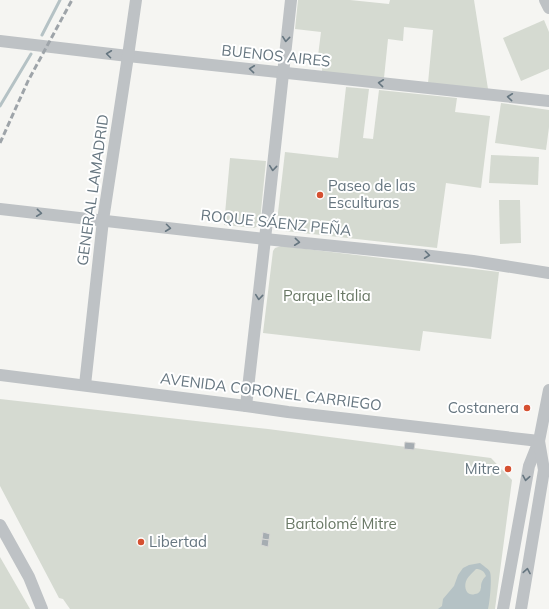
<svg xmlns="http://www.w3.org/2000/svg" width="549" height="609" font-family="Mulish,sans-serif">
  <rect width="100%" height="100%" fill="#f5f5f2"/>
  <!-- green -->
  <g fill="#d5dad1">
    <path d="M298,0h52l39,4 1,-4h84l14,89 -60,-6 5,-53 -29,-3 -1,14 -15,-2 -4,39 -62,-6 1,-16h-5l3,-24 -26,-3z"/>
    <path d="M544,20l5,12v37l-28,12 -18,-43z"/>
    <path d="M346,87l23,2 -6,49 10,1 6,-49 78,8 -2,14 35,4 -9,72 -35,-5 -9,65 -161,-18 9,-78 53,6z"/>
    <path d="M501,103l48,7v17l-3,23 -51,-7z"/>
    <path d="M491,155l48,2 -1,28 -49,-2z"/>
    <path d="M230,158l36,3 -6,60 -2,5 -4,2 -30,-3z"/>
    <path d="M499,200h21l1,43 -21,1z"/>
    <path d="M281,246l218,26 -8,67 -68,-8 -3,20 -157,-18 10,-82 2,-3z"/>
    <path d="M0,399l268,30 223,29 21,22 -17,129h-425l-7,-10 -4,-1 -59,-112z"/>
    <path d="M0,557l30,52h-30z"/>
  </g>
  <!-- water -->
  <path fill="#b5c2c5" fill-rule="evenodd" d="M480,563c3,3 8,5 10,9 2,6 0,30 -2,37h-50l4,-3 1,-7 11,-13 4,-11 5,-7 6,-3zM476,569c5,0 8,2 10,7 -4,4 -5,7 -5,12 -1,1 0,2 -1,3 -1,2 -3,3 -5,3 -9,3 -12,-8 -8,-15 2,-3 6,-7 9,-10z"/>
  <g fill="none" stroke-linecap="round" stroke-linejoin="round">
    <!-- stream -->
    <g stroke="#b5c2c5" stroke-width="3">
      <path d="M42,35l18,-35"/>
      <path d="M0,106l31,-52"/>
    </g>
  </g>
  <!-- building -->
  <g fill="#a6adb2" stroke="#d6d6d4">
    <path d="M405,442l10,1 -1,7 -10,-1z"/>
    <path d="M263,532l7,2 -1,6 -7,-1z"/>
    <path d="M262,539l7,1 -1,7 -7,-2z"/>
  </g>
  <g fill="none" stroke-linecap="round" stroke-linejoin="round">
    <!-- minor -->
    <g stroke="#bec2c5" stroke-width="12">
      <path d="M545,0l4,8"/>
      <path d="M0,41l128,15 421,45"/>
      <path d="M0,209l265,30 158,16 50,6 76,12"/>
      <path d="M0,375l246,31 42,6 251,29"/>
      <path d="M85,385l18,-165 25,-164 8,-56"/>
      <path d="M246,406l19,-167 26,-239"/>
      <path d="M0,525l29,52 13,32"/>
      <path d="M503,609l26,-143 10,-25 10,-51"/>
      <path d="M521,609l23,-139 -5,-29"/>
    </g>
    <!-- rail -->
    <path stroke="#9ea4a9" stroke-width="3" stroke-dasharray="6 3" stroke-linecap="butt" d="M0,143l28,-62 44,-81"/>
  </g>
  <!-- one-way arrows -->
  <defs><path id="oneway-chevron" d="M-2-3.5L2.5 0L-2 3.5" fill="none" stroke-width="1.6" stroke-linecap="round" stroke-linejoin="round"/></defs>
  <g stroke="#667680">
    <use href="#oneway-chevron" transform="translate(286 39) rotate(96)"/>
    <use href="#oneway-chevron" transform="translate(109 54) rotate(-173)"/>
    <use href="#oneway-chevron" transform="translate(252 69) rotate(-174)"/>
    <use href="#oneway-chevron" transform="translate(381 83) rotate(-174)"/>
    <use href="#oneway-chevron" transform="translate(510 97) rotate(-174)"/>
    <use href="#oneway-chevron" transform="translate(273 168) rotate(96)"/>
    <use href="#oneway-chevron" transform="translate(39 213) rotate(6)"/>
    <use href="#oneway-chevron" transform="translate(168 228) rotate(7)"/>
    <use href="#oneway-chevron" transform="translate(297 242) rotate(6)"/>
    <use href="#oneway-chevron" transform="translate(427 255) rotate(7)"/>
    <use href="#oneway-chevron" transform="translate(259 297) rotate(96)"/>
    <use href="#oneway-chevron" transform="translate(526 478) rotate(100)"/>
    <use href="#oneway-chevron" transform="translate(527 571) rotate(-80)"/>
  </g>
  <!-- markers -->
  <g fill="#d55031" stroke="#fff" stroke-width="1.5">
    <circle cx="320" cy="195" r="4"/>
    <circle cx="527" cy="408" r="4"/>
    <circle cx="508" cy="469" r="4"/>
    <circle cx="141" cy="542" r="4"/>
  </g>
  <g text-anchor="middle" stroke-width="4" stroke-linejoin="round" paint-order="stroke">
    <!-- street labels -->
    <g font-size="15" fill="#667680" stroke="#fff">
      <text transform="translate(276 56) rotate(6)" y="5">BUENOS AIRES</text>
      <text transform="translate(93 190) rotate(-82)" y="5">GENERAL LAMADRID</text>
      <text transform="translate(276 223) rotate(6)" y="5">ROQUE SÁENZ PEÑA</text>
      <text transform="translate(271 392) rotate(7)" y="5">AVENIDA CORONEL CARRIEGO</text>
    </g>
    <!-- poi labels -->
    <g font-size="15" fill="#667680" stroke="#fff" text-anchor="start">
      <text x="328" y="191">Paseo de las<tspan x="328" dy="17">Esculturas</tspan></text>
      <text x="519" y="413" text-anchor="end">Costanera</text>
      <text x="500" y="474" text-anchor="end">Mitre</text>
      <text x="149" y="547">Libertad</text>
    </g>
    <!-- park labels -->
    <g font-size="15" fill="#697865" stroke="#fff">
      <text x="327" y="301">Parque Italia</text>
      <text x="341" y="529">Bartolomé Mitre</text>
    </g>
  </g>
</svg>
